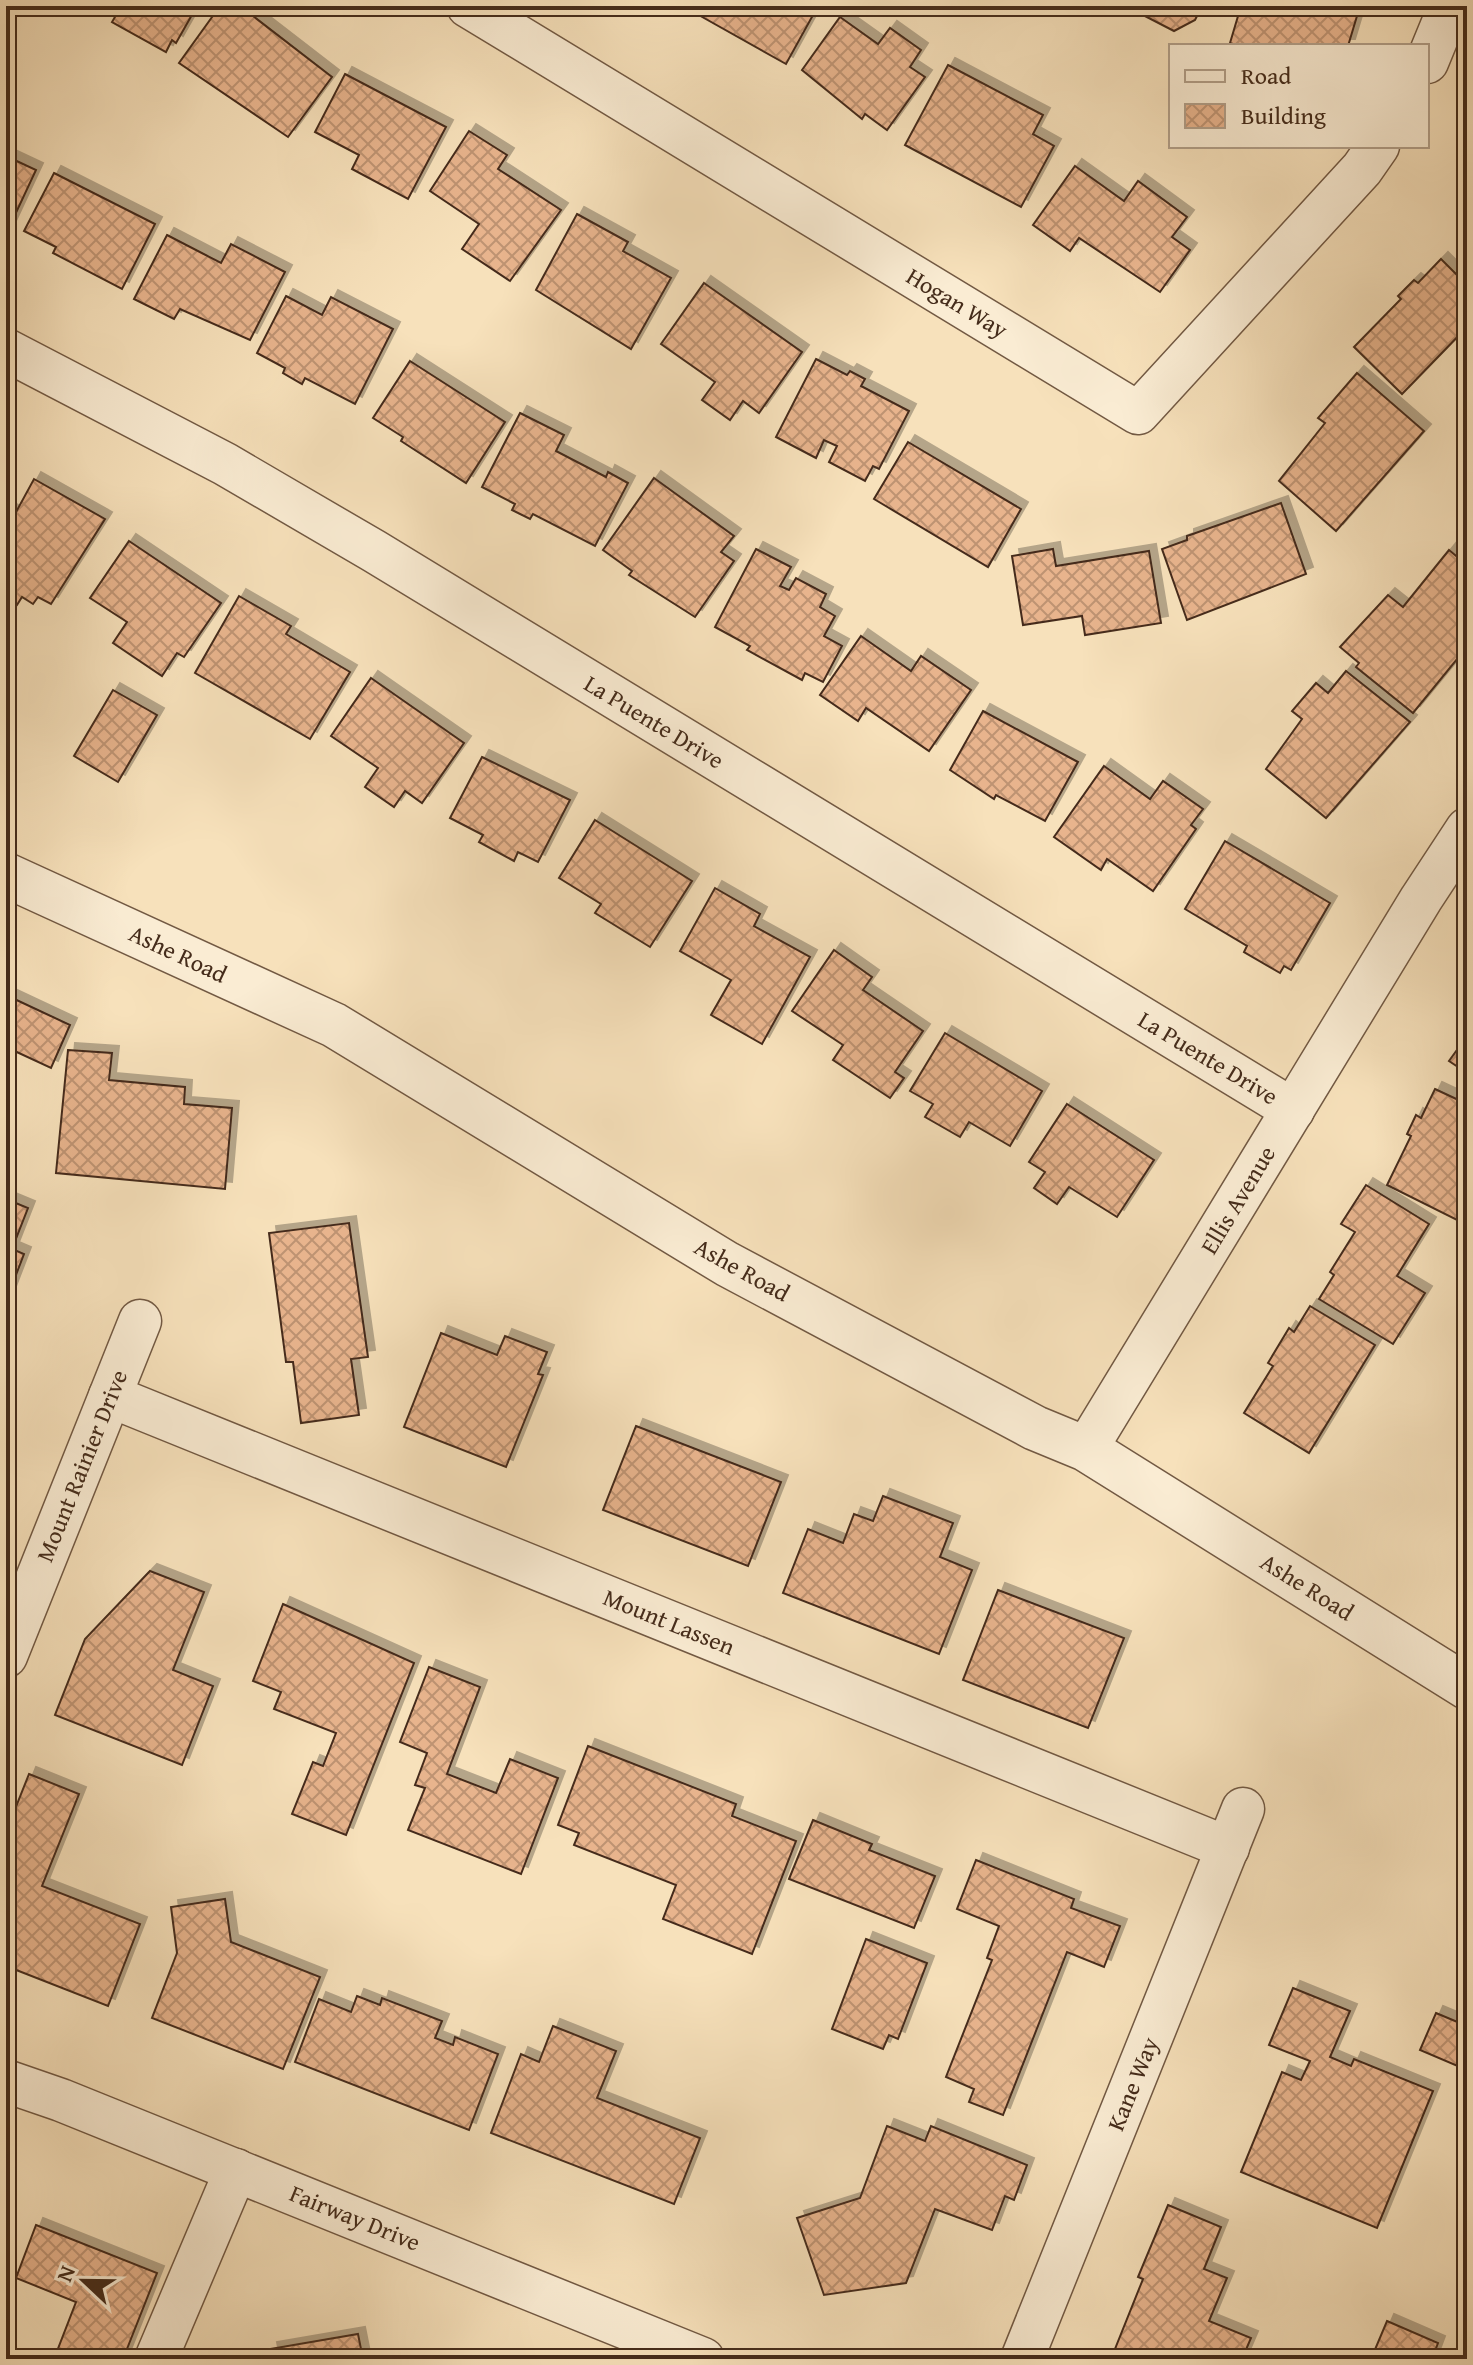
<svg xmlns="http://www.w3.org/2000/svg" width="1473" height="2365" font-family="'Gentium Book Plus',serif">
  <defs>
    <pattern id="building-cross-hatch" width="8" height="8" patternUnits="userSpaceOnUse" patternTransform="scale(2)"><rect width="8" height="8" fill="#e8b48d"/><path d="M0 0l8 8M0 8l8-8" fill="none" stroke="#be9372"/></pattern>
    <filter id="shadow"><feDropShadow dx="7" dy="-7" stdDeviation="0" flood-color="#0004"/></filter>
  </defs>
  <rect width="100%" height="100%" fill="#f7e1bb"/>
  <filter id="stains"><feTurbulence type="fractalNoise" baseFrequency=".0025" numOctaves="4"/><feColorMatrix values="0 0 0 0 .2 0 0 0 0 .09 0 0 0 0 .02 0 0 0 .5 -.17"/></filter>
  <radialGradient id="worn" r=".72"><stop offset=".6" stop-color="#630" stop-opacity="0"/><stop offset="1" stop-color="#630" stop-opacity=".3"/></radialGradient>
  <!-- building -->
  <g fill="url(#building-cross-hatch)" stroke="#452c1b" stroke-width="2" filter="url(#shadow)">
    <path d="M111,6h86l-21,37 -4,-3 -6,12 -54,-30 7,-12z"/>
    <path d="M220,6h20l92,71 -44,60 -109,-74z"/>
    <path d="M690,6h128l-32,58 -98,-55z"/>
    <path d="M1139,6h63l-7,14 -21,11 -33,-17z"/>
    <path d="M1241,6h119l-12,40h-109l-9,-3z"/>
    <path d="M840,17l38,27 12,-16 31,22 -11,17 15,10 -38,53 -22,-16 -3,5 -60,-49z"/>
    <path d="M948,65l95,50 -10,19 21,12 -33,61 -116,-62z"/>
    <path d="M345,74l101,53 -38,72 -56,-30 7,-14 -44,-23z"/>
    <path d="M469,131l38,24 -9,14 63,41 -51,71 -48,-32 17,-25 -49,-33z"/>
    <path d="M6,156l30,14 -29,62 -1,-1z"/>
    <path d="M1075,166l49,35 14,-20 49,36 -15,20 18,13 -30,42 -81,-54 -9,13 -37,-26z"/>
    <path d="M54,173l101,51 -33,65 -69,-36 3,-6 -32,-16z"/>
    <path d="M577,214l51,28 -5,9 48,27 -40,71 -95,-59z"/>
    <path d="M167,235l54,28 10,-19 54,28 -35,68 -70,-31 -6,10 -40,-20z"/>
    <path d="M1441,259l26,26v42l-65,67 -48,-47 47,-48 -3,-3 16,-16 4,3z"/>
    <path d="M704,283l98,69 -43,61 -16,-12 -13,19 -28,-20 13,-18 -54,-38z"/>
    <path d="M286,296l36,19 9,-18 62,32 -38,75 -50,-26 -3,6 -19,-11 2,-5 -28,-15z"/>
    <path d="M816,359l31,16 3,-4 15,8 -4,7 48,25 -30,58 -6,-3 -8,15 -36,-19 8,-16 -13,-6 -8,18 -40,-21z"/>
    <path d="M410,361l95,61 -39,61 -65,-42 2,-4 -30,-19z"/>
    <path d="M1357,373l67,58 -88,100 -57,-50 46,-58 -7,-5z"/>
    <path d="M520,413l44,22 -8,16 50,26 2,-5 20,11 -33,63 -62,-32 -3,5 -18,-9 3,-6 -33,-17z"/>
    <path d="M908,442l113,67 -33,58 -114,-68z"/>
    <path d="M654,478l80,58 -13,16 13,9 -39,56 -66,-42 3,-4 -29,-21z"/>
    <path d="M34,479l71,40 -54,85 -13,-7 -5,7 -11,-7 -5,8 -11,-6v-90l9,5z"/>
    <path d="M1281,503l25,71 -119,46 -25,-71 25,-9v-4z"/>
    <path d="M129,541l92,62 -37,54 -7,-4 -15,23 -49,-33 14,-21 -37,-24z"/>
    <path d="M756,549l35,18 -11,19 9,4 7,-12 30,16 -6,13 15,9 -11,20 18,10 -19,36 -18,-9 -3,7 -55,-30 3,-4 -35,-19z"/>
    <path d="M1053,549l3,17 93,-15 12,72 -76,12 -3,-19 -59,9 -11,-69z"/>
    <path d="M1449,550l18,15v91l-5,-3 -49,60 -57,-46 3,-4 -19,-16 48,-52 15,12z"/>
    <path d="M239,596l52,30 -5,8 64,38 -40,67 -115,-66z"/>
    <path d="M861,636l50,35 10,-15 50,34 -42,61 -63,-43 -8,13 -38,-26z"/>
    <path d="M1346,671l64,51 -84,96 -60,-49 36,-50 -10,-8 24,-28 12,10z"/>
    <path d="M371,678l93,65 -42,60 -17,-12 -11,16 -29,-20 13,-19 -47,-32z"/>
    <path d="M113,690l44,25 -39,67 -44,-26z"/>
    <path d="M983,711l95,51 -33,59 -49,-26 -2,4 -44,-29z"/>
    <path d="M482,757l88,43 -32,62 -20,-10 -4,9 -35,-19 4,-7 -33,-17z"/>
    <path d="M1104,766l46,33 13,-18 40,28 -12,16 5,4 -43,62 -46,-32 -6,11 -47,-33z"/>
    <path d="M595,820l97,61 -42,66 -55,-34 6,-9 -42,-26z"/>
    <path d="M1225,841l105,62 -39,67 -7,-4 -4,7 -36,-21 3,-6 -62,-37z"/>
    <path d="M715,888l45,26 -6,12 56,31 -48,87 -51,-29 20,-35 -51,-29z"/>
    <path d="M834,950l38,27 -9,13 60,41 -28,41 9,6 -14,20 -57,-38 10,-15 -51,-34z"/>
    <path d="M8,996l62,29 -19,43 -45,-21z"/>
    <path d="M945,1033l97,58 -32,55 -41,-24 -9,15 -35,-20 8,-13 -23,-13z"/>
    <path d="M1467,1036v37l-18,-12z"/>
    <path d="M68,1050l44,3 -3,27 76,7 -1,17 48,4 -7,81 -169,-16z"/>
    <path d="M1435,1089l32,15v111l-4,8 -76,-38 24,-49 -4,-2 9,-19 5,3z"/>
    <path d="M1067,1104l87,56 -37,57 -48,-30 -12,17 -23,-16 11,-16 -16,-10z"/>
    <path d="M1366,1185l63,39 -32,52 28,17 -32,51 -74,-45 15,-24 -4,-3 25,-40 -14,-8z"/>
    <path d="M6,1199l22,9 -16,41 12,5 -18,47z"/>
    <path d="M349,1223l19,134 -17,2 8,56 -58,8 -8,-61h-7l-17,-129z"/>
    <path d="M1310,1306l65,39 -66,108 -65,-40 29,-47 -5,-3 21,-35 5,4z"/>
    <path d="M441,1333l56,22 8,-19 42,16 -9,22 5,1 -37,92 -102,-40z"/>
    <path d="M636,1426l145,56 -33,84 -145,-56z"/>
    <path d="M883,1496l70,27 -13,34 32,13 -33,84 -156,-61 25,-64 35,14 11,-29 19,7z"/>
    <path d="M150,1571l54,21 -31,78 40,16 -31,79 -127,-50 30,-76z"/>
    <path d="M998,1590l126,48 -36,90 -125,-48z"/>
    <path d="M283,1604l131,59 -68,172 -54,-21 21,-52 10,4 13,-33 -62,-24 7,-17 -28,-11z"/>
    <path d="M429,1667l51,20 -33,87 49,19 14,-34 48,19 -37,96 -113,-44 17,-42 -10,-3 12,-32 -27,-11z"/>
    <path d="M588,1746l148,58 -4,12 64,25 -44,113 -89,-35 13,-34 -102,-40 5,-12 -21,-8z"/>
    <path d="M29,1774l50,20 -37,92 98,38 -32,82 -102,-40v-134z"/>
    <path d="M813,1820l59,24 -3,6 66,26 -21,52 -125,-49z"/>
    <path d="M976,1860l98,39 -3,9 49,18 -16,41 -37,-15 -64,163 -34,-13 5,-13 -28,-12 46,-117 -5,-2 12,-32 -42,-17z"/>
    <path d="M225,1899l6,43 89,35 -37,92 -131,-51 25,-65 -6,-46z"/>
    <path d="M866,1939l61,24 -29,76 -9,-4 -6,14 -51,-20z"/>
    <path d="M1293,1988l57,23 -20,46 21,9 3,-7 79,32 -56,137 -136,-56 41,-100 19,8 9,-19 -41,-16z"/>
    <path d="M357,1996l23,9 2,-7 60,23 -7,17 18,7 2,-8 43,17 -29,76 -174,-68 24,-63 32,13z"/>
    <path d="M1436,2013l31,13v44l-47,-20z"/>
    <path d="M553,2026l63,25 -19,47 103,40 -26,66 -183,-71 30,-79 18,8z"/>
    <path d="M887,2126l38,15 6,-15 96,39 -13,35 -9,-4 -13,34 -57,-21 -29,74 -82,12 -27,-77 63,-20z"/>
    <path d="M1168,2205l53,22 -17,42 23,9 -18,43 42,17 -9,21h-131l32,-80 -5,-2z"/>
    <path d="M36,2225l121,48 -34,86h-69l22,-57 -60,-24z"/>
    <path d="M1387,2321l51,22 -6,16h-61z"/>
    <path d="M358,2334l5,25h-91l-2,-10z"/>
  </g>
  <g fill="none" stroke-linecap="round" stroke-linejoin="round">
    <!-- minor casing -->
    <g stroke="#725943" stroke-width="45">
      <g id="minor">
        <path d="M468,6l670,407 224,-244 16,-23"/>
        <path d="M1427,62l23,-56"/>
        <path d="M6,350l219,114 149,87 919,559"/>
        <path d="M110,1396l1118,452"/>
        <path d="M1086,1449l335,-550 46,-70"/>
        <path d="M6,1656l134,-335"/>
        <path d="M6,2081l55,19 642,259"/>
        <path d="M156,2359l80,-189"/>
        <path d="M1022,2359l221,-550"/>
      </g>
    </g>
    <!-- tertiary casing -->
    <g stroke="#725943" stroke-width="47">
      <path id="tertiary" d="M6,875l328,150 393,239 308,164 51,21 381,238"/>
    </g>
    <!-- minor -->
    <use href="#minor" stroke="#faecd3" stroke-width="42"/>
    <!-- tertiary -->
    <use href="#tertiary" stroke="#faecd3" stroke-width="44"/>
  </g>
  <g text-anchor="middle" stroke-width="6" stroke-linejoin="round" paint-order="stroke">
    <!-- street labels -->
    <g font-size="24" fill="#452c1b" stroke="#faecd3">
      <text transform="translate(957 303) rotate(31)" y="8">Hogan Way</text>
      <text transform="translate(654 722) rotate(31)" y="8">La Puente Drive</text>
      <text transform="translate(178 954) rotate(25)" y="8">Ashe Road</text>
      <text transform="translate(1208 1058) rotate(31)" y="8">La Puente Drive</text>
      <text transform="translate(1238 1200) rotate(-59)" y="8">Ellis Avenue</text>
      <text transform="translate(742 1270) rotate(29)" y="8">Ashe Road</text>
      <text transform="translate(82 1466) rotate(-68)" y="8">Mount Rainier Drive</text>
      <text transform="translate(1307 1587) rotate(32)" y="8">Ashe Road</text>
      <text transform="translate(669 1622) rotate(22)" y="8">Mount Lassen</text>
      <text transform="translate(1133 2084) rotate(-68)" y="8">Kane Way</text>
      <text transform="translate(355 2218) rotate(22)" y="8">Fairway Drive</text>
    </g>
  </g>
  <!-- margin -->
  <rect width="1473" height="2365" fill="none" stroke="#f7e1bb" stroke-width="32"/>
  <rect x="8" y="8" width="1457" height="2349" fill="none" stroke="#452c1b" stroke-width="4"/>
  <rect x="16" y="16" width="1441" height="2333" fill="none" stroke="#452c1b" stroke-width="2"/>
  <!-- legend -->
  <rect x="1169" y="44" width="260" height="104" fill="#faecd3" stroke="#b29f89" stroke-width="2"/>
  <rect x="1185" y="70" width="40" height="12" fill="#faecd3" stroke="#b29f89" stroke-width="2"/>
  <text x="1241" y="84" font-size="24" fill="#452c1b">Road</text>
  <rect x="1185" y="104" width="40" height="24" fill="url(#building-cross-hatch)" stroke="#b29f89" stroke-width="2"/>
  <text x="1241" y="124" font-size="24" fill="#452c1b">Building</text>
  <!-- north arrow -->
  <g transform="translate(84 2281) rotate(292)" stroke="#faecd3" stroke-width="6" paint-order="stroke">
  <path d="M0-6L14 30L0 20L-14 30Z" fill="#452c1b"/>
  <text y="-12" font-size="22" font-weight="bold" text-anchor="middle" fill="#452c1b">N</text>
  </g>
  <rect width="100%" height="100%" filter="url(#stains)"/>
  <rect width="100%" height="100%" fill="url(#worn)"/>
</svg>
